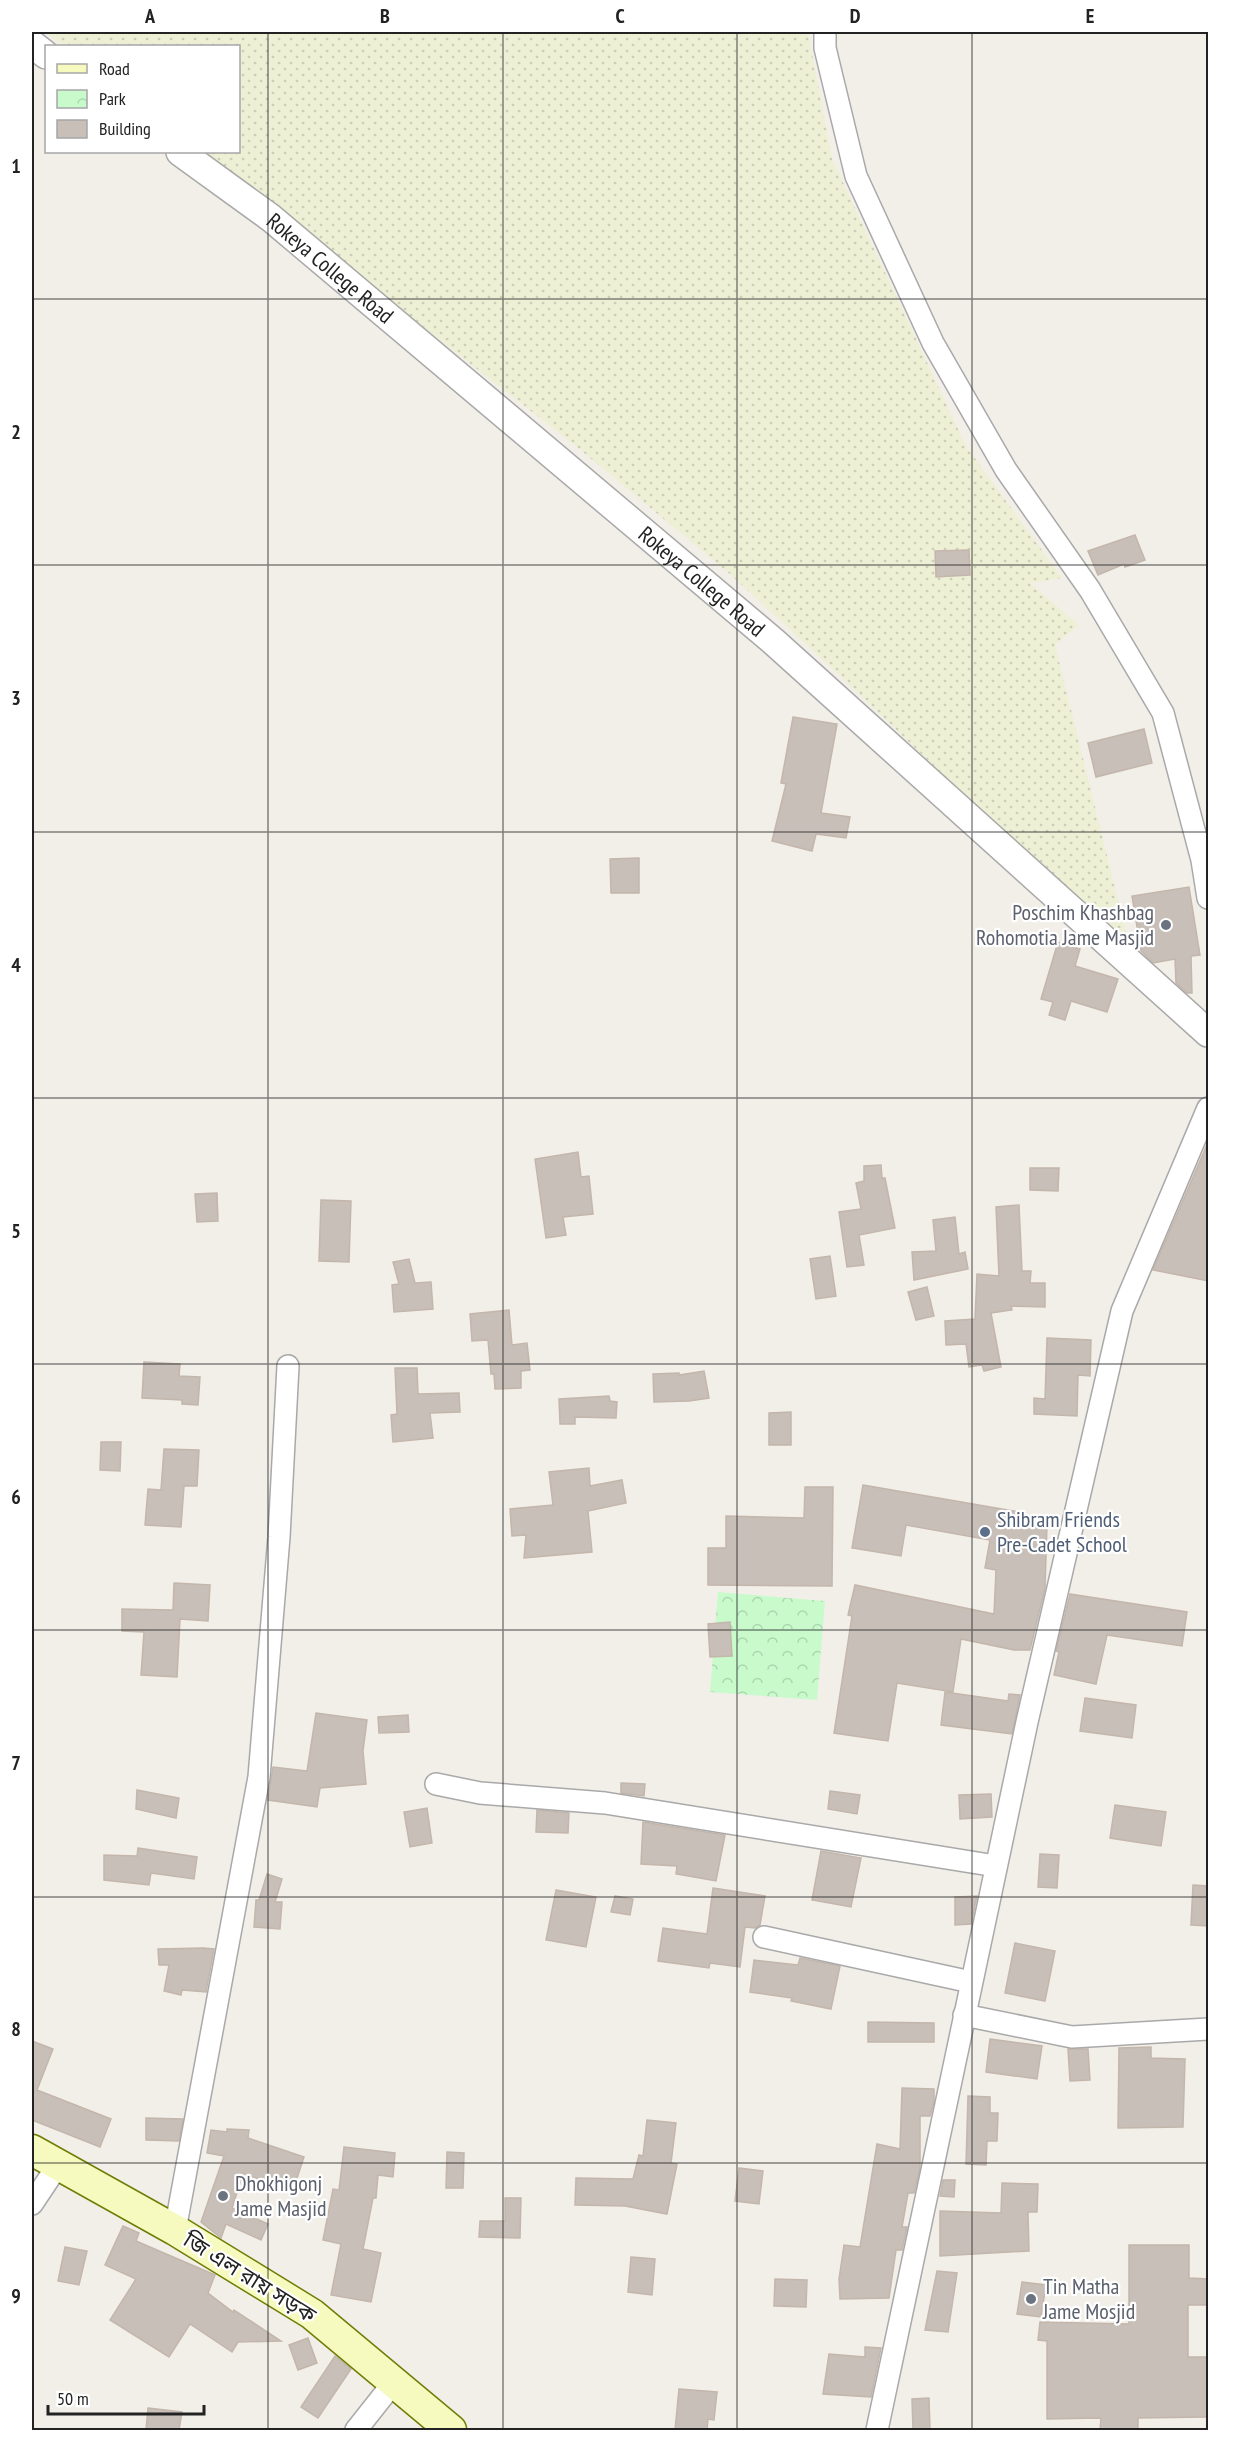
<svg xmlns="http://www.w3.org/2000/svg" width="1240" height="2462" font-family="'PT Sans Narrow','Noto Sans Bengali',sans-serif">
  <defs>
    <pattern id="farmland-dots" width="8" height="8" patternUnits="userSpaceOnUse" patternTransform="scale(1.5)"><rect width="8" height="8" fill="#eef0d5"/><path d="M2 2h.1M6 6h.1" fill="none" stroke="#ccceb7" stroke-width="1.8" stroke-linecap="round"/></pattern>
    <pattern id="park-crowns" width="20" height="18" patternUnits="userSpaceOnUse" patternTransform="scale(1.5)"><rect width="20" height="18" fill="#c8facc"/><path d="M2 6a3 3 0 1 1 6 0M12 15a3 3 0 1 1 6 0" fill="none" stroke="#acd6af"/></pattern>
  </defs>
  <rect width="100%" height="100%" fill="#f2efe9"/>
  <!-- farmland -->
  <path fill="url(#farmland-dots)" d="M44,32h764l24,127 134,287 96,132 -32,5 49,42 -24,20 74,299 -99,-86 -193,-185 -106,-98 -154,-128 -378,-295h39v-106h-174z"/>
  <!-- park -->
  <path fill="url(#park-crowns)" d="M718,1592l107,9 -8,99 -107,-8z"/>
  <!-- building -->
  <g fill="#c7bfb8" stroke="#c4b6ab" stroke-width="1.5">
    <path d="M1135,535l10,25 -20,7 -1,-3 -26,11 -10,-24z"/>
    <path d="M969,550l1,25 -34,2 -1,-26z"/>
    <path d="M793,717l44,7 -16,89 29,4 -4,21 -30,-4 -4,17 -40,-10 14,-57 -5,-1z"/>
    <path d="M1144,729l8,34 -56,14 -8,-34z"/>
    <path d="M639,858v35h-28l-1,-34z"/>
    <path d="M1189,887l11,68 -9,1 1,37h-5l-11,-10 -1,-24 -22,4 -12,-12 -9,-55z"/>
    <path d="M1058,942l22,7 -5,17 43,13 -11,33 -36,-11 -6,19 -16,-5 4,-13 -12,-3z"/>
    <path d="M1209,1140v141l-56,-11z"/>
    <path d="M578,1152l3,25 8,-1 4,38 -30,3 3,18 -20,3 -11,-79z"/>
    <path d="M881,1165l1,13h3l10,50 -36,7 5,30 -17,2 -8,-55 22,-3 -5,-26 8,-2v-15z"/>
    <path d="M1030,1168h29l-1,23 -28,-1z"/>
    <path d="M217,1193l1,28 -21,1 -2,-28z"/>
    <path d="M321,1200l30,1 -2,61 -30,-1z"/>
    <path d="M1019,1205l3,66h9l-1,12h15v24l-34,-1 1,4 -21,3 10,54 -17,4 -2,-6 -13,2 -3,-23 -20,1 -1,-24 30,-2 2,-45 22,2 -3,-69z"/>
    <path d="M955,1217l4,37 6,-2 3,17 -54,11 -2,-28 24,-1 -3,-31z"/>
    <path d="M830,1256l6,40 -20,3 -6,-40z"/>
    <path d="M409,1259l6,24 16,-1 2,27 -39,3 -2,-27 7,-1 -6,-22z"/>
    <path d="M927,1287l7,29 -18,4 -8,-28z"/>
    <path d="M509,1310l3,35 15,-2 3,27 -9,1v17l-26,1 -1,-15h-3l-3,-34 -16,1 -2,-27z"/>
    <path d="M1047,1338l44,2 -1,36 -12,-1 -1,41 -43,-2v-16l11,1z"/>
    <path d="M144,1362l36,2 -1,12 21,1 -2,28 -16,-1v-4l-40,-2z"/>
    <path d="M395,1368h22l1,26 41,-1 1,19 -30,1 3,25 -40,4 -2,-27 6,-1z"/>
    <path d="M704,1371l5,27 -20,3 -35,1 -1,-28 26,-1v2z"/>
    <path d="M609,1396l1,5 7,1 -1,16 -41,-1v7h-15l-1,-25z"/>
    <path d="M791,1412v33h-22v-32z"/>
    <path d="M101,1442h20l-1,29 -20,-1z"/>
    <path d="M164,1449l35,1 -2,36h-13l-3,41 -36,-2 3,-36 13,1z"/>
    <path d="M589,1468l1,18 32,-6 4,23 -38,8 4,41 -68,6 2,-23 -14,1 -2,-27 43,-4 -4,-33z"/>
    <path d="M863,1485l162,28 -1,10 23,1 -2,64 -15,62h-16l-53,-11 -8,53 -56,-9 -9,58 -54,-8 18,-117 -4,-1 7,-30 139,29 2,-44 -11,-2 5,-28 -84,-15 -5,31 -49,-8z"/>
    <path d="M805,1487h28l-1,99 -124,-1v-37h18v-32l78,2z"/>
    <path d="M174,1583l36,2 -2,36 -28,-2 -3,58 -36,-2 3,-43 -22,-1v-22l51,1z"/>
    <path d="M1070,1594l117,18 -5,34 -75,-11 -11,49 -42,-9 5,-23 -3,-1z"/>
    <path d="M730,1622l2,34 -22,1 -2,-33z"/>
    <path d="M945,1692l63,9 1,-7 11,1 -8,39 -71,-9z"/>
    <path d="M1085,1698l51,7 -4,33 -52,-7z"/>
    <path d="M316,1713l51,7 -4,31 3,33 -46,4 -3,19 -49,-7 5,-33 34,4z"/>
    <path d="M408,1715l1,17 -30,1 -1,-16z"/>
    <path d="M621,1783l24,1 -1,12 -23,-3z"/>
    <path d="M137,1790l42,8 -3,20 -40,-9z"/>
    <path d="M830,1791l30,4 -3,19 -29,-5z"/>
    <path d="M991,1794l1,23 -32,2 -1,-24z"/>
    <path d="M1115,1805l51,7 -5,34 -51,-8z"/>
    <path d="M427,1808l5,35 -22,4 -6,-35z"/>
    <path d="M537,1810l32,3 -1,20 -32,-1z"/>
    <path d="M643,1822l82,13 -9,46 -40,-7 1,-8 -36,-2z"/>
    <path d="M138,1848l59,9 -3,22 -43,-6 -2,12 -45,-5v-25l33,1z"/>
    <path d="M821,1851l40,7 -10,49 -39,-7z"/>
    <path d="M1040,1854l19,1 -2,33 -19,-1z"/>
    <path d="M267,1874l15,5 -7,23h7l-2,27 -26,-2 2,-27h3z"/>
    <path d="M1193,1885l16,1v40l-18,-1z"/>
    <path d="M713,1888l52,8 -5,29 -5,3 -10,-1 -5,40 -30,-4 -1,5 -51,-7 5,-33 44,6z"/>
    <path d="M556,1890l40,7 -10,50 -40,-7z"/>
    <path d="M615,1896l18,3 -3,16 -19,-3z"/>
    <path d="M977,1896l-6,28 -16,1v-28z"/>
    <path d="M1015,1943l40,8 -10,50 -40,-8z"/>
    <path d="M203,1948l11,1 -8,43 -24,-2 -1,5 -17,-4 5,-26h-10l-1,-16z"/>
    <path d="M800,1958l40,8 -9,43 -40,-8 1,-3 -42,-6 4,-32 44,5z"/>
    <path d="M868,2022l66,1v19h-66z"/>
    <path d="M990,2039l52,7 -5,33 -51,-7z"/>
    <path d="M32,2041l21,8 -16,41 74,29 -11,28 -68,-27z"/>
    <path d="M1151,2047v11l34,1 -2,68 -65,1 1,-80z"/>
    <path d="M1068,2049h20l2,31 -20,1z"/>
    <path d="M902,2088l32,1v13l-4,14h-10v52l-6,25h-6l-6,34h5l-5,23h-6l-7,48 -49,1 -1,-20 5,-34 16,2 17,-103 23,5z"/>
    <path d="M968,2096l22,1v16h8l-1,28h-10l-1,24 -20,-1z"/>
    <path d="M146,2118l37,1 -4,22 -33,-1z"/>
    <path d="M647,2120l29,3 -5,40 6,1 -10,50 -42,-8 -50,-1 1,-27 57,1 6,-24 4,1z"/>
    <path d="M227,2129l22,1 -1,8 56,19 -11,33 -50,-16 -11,34 36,16 -7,16 -35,-16 -5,14 -20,-16 23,-66 -17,-3 4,-23 16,2z"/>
    <path d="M344,2147l51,6 -2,24 -15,-2 -2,23h-3l-10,51 18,4 -10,49 -40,-7 10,-51 -18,-4 10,-51 6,1z"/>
    <path d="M447,2152l17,1 -1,35h-17z"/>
    <path d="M739,2168l24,3 -4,33 -24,-3z"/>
    <path d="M943,2180h12l-1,17 -14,-1z"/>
    <path d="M1002,2183l36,1 -1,28h-9l1,39 -89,5v-45l61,2z"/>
    <path d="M505,2198h16l-1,40 -41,-1 1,-16h25z"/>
    <path d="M123,2226l16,7 -3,8 79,34 -7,18 25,19 1,-2 47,31 -43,1 -6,10 -42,-28 -21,33 -59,-37 26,-41 -31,-14z"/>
    <path d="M1129,2245h60v33l20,1v26h-21v52h21v60l-71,1v12h-38l1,-12 -54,1v-78l-9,-1 2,-18 89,2z"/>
    <path d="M65,2247l22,4 -8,34 -21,-4z"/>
    <path d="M631,2257l24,2 -3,36 -24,-3z"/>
    <path d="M937,2271l20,2 -9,59 -23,-2z"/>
    <path d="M775,2279l32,1 -1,27 -32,-1z"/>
    <path d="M1022,2282l24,3 -5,32 -24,-3z"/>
    <path d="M308,2338l9,25 -19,7 -9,-25z"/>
    <path d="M865,2347l16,1 -10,49 -48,-3 6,-40 36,3z"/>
    <path d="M335,2356l16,13 -33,49 -17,-11z"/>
    <path d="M679,2389l38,3 -3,28 -6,-1 -1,11h-32z"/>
    <path d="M929,2398l1,32h-17l-1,-31z"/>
    <path d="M148,2408l34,4 -3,18h-33z"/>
  </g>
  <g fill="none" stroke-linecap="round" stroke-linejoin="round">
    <!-- minor casing -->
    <g stroke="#a9a9a9" stroke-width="24">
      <g id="minor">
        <path d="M825,32v16l31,128 77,167 73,127 84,120 73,123 39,147 6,38"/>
        <path d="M436,1784l44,9 125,10 391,63"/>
        <path d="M764,1937l207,45"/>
        <path d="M964,2015l108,22 136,-8"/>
        <path d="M32,2204l26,-39"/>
        <path d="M175,2230l84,-453 20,-240 9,-171"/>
        <path d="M356,2430l38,-48"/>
        <path d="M877,2430l150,-708 95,-411 86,-203"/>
      </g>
    </g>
    <!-- tertiary casing -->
    <g stroke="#a9a9a9" stroke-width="30">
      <g id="tertiary">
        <path d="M32,44l14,11"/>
        <path id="s1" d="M180,152l91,66 502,423 435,392"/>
      </g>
    </g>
    <!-- secondary casing -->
    <g stroke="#707d05" stroke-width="33">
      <path id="secondary" d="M32,2150l143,80 137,84 139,116"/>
    </g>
    <!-- minor -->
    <use href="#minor" stroke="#fff" stroke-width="21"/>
    <!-- tertiary -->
    <use href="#tertiary" stroke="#fff" stroke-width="27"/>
    <!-- secondary -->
    <use href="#secondary" stroke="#f7fabf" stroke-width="30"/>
  </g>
  <!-- grid -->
  <path fill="none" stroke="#222" stroke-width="1.5" stroke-opacity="0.55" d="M268,32v2398M503,32v2398M737,32v2398M972,32v2398M32,299h1176M32,565h1176M32,832h1176M32,1098h1176M32,1364h1176M32,1630h1176M32,1897h1176M32,2163h1176"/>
  <!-- markers -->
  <g fill="#6b7280" stroke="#fff" stroke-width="2">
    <circle cx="1166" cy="925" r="6"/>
    <circle cx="223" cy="2196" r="6"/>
    <circle cx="1031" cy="2299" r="6"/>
  </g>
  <circle fill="#5c6f8a" stroke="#fff" stroke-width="2" cx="985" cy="1532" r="6"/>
  <g text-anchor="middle" stroke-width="4.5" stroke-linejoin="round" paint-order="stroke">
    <!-- street labels -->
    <g font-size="22" fill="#222" stroke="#fff">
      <text dy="8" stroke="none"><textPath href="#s1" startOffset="190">Rokeya College Road</textPath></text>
      <text dy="8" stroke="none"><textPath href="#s1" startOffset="676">Rokeya College Road</textPath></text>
      <text transform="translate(250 2277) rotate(32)" y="8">জি এল রায় সড়ক</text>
    </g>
    <!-- worship labels -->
    <g font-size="22" fill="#5b616d" stroke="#fff" text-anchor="start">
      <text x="1154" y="920" text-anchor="end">Poschim Khashbag<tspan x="1154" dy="25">Rohomotia Jame Masjid</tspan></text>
      <text x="235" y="2191">Dhokhigonj<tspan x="235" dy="25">Jame Masjid</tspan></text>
      <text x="1043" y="2294">Tin Matha<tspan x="1043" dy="25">Jame Mosjid</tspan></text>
    </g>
    <!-- service labels -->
    <g font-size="22" fill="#4e5e75" stroke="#fff" text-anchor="start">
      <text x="997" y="1527">Shibram Friends<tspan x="997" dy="25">Pre-Cadet School</tspan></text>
    </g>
  </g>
  <!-- border -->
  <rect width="1240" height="2462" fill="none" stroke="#ffffff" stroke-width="66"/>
  <!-- legend -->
  <rect x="45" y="45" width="195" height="108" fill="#ffffff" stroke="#a7a7a7" stroke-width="1.5"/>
  <rect x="57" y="64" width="30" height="9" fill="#f7fabf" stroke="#a7a7a7" stroke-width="1.5"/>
  <text x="99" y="75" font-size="18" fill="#222222">Road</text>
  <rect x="57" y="90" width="30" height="18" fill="url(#park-crowns)" stroke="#a7a7a7" stroke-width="1.5"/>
  <text x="99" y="105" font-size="18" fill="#222222">Park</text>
  <rect x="57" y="120" width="30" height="18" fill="#c7bfb8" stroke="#a7a7a7" stroke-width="1.5"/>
  <text x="99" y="135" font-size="18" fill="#222222">Building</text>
  <!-- scale -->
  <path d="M48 2405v9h156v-9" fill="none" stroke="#222222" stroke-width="3"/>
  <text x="57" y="2405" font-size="18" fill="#222222" stroke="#ffffff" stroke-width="4.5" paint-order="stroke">50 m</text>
  <rect x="33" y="33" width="1174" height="2396" fill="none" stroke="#222" stroke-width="2"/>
  <g font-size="20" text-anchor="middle" font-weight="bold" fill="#222">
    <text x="150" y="23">A</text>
    <text x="385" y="23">B</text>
    <text x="620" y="23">C</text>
    <text x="855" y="23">D</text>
    <text x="1090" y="23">E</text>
    <text x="16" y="173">1</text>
    <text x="16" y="439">2</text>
    <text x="16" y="705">3</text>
    <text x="16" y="972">4</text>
    <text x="16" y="1238">5</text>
    <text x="16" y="1504">6</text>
    <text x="16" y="1770">7</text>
    <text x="16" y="2036">8</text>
    <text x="16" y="2303">9</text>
  </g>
</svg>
